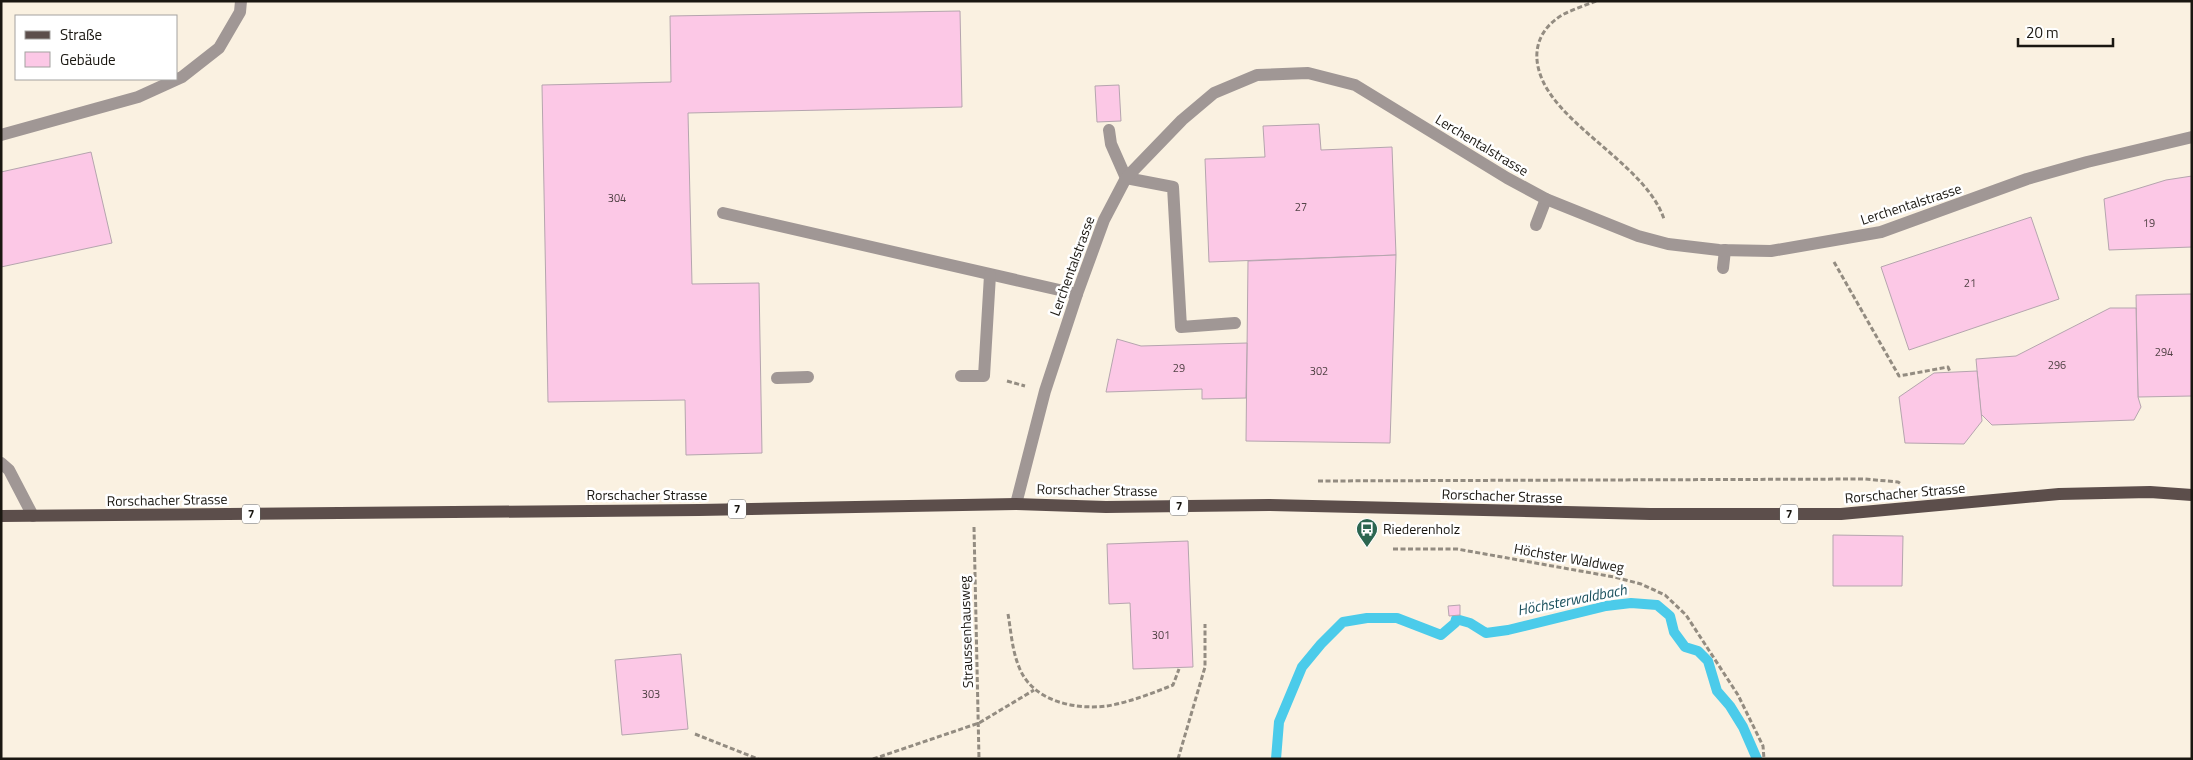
<svg xmlns="http://www.w3.org/2000/svg" width="2193" height="760" font-family="'Titillium Web',sans-serif">
  <rect width="100%" height="100%" fill="#faf1e1"/>
  <g fill="none" stroke-linecap="round" stroke-linejoin="round">
    <!-- stream -->
    <path stroke="#4bcbea" stroke-width="10" d="M1276,759l3,-37 23,-55 19,-23 22,-22 24,-4h30l44,17 14,-12 1,-4 14,4 16,10 22,-3 98,-24 25,-3 26,2 13,11 4,16 11,15 13,4 10,10 9,30 13,15 13,21 14,32"/>
  </g>
  <!-- building -->
  <g fill="#fcc8e6" stroke="#b5a5ae">
    <path d="M960,11l2,96 -274,6 4,171 67,-1 3,170 -76,2 -1,-55 -137,2 -6,-317 129,-3 -1,-66z"/>
    <path d="M1119,85l2,36 -24,1 -2,-36z"/>
    <path d="M1319,124l2,26 71,-3 4,108 -187,7 -4,-103 60,-2 -2,-31z"/>
    <path d="M91,152l21,91 -111,24v-95z"/>
    <path d="M2192,176v71l-83,3 -5,-51 62,-19z"/>
    <path d="M2031,217l28,82 -150,51 -28,-83z"/>
    <path d="M1396,255l-6,188 -144,-2 2,-180z"/>
    <path d="M2192,294v102l-54,1 -2,-102z"/>
    <path d="M2110,308h26l2,89 3,10 -7,13 -142,5 -11,-11 -5,-55 40,-3z"/>
    <path d="M1117,339l24,7 106,-3 -1,55 -44,1v-10l-96,3z"/>
    <path d="M1977,371l5,50 -18,23 -59,-1 -6,-46 35,-24z"/>
    <path d="M1833,535l70,1 -1,50h-69z"/>
    <path d="M1188,541l5,126 -60,2 -3,-66 -21,1 -2,-60z"/>
    <path d="M1460,605v10l-11,1 -1,-10z"/>
    <path d="M681,654l7,75 -66,6 -7,-75z"/>
  </g>
  <g fill="none" stroke-linecap="round" stroke-linejoin="round">
    <!-- path -->
    <g stroke="#938c81" stroke-width="3" stroke-dasharray="5 2.5" stroke-linecap="butt">
      <path d="M1596,1c-10,4 -22,8 -32,13 -32,18 -34,49 -15,78 28,43 99,79 115,127"/>
      <path d="M1834,262l65,114 49,-9 2,5"/>
      <path d="M1007,381l18,5"/>
      <path d="M1318,481l547,-2 33,3 3,2"/>
      <path d="M974,527l5,232"/>
      <path d="M1393,549h64l157,28 27,7 24,11 21,20 52,80 25,51 1,13"/>
      <path d="M1008,614c3,17 4,36 11,53 13,34 55,43 88,39 23,-4 46,-13 66,-21l6,-16"/>
      <path d="M695,734l63,25"/>
      <path d="M873,759l106,-36 55,-33"/>
      <path d="M1178,759l27,-92v-43"/>
    </g>
    <!-- minor -->
    <g stroke="#a09795" stroke-width="12">
      <path d="M1109,130l2,14 15,34 47,9 8,140 54,-4"/>
      <path d="M1,135l137,-38 44,-20 37,-29 21,-36 1,-11"/>
      <path d="M723,213l354,81"/>
      <path d="M1536,225l10,-26"/>
      <path d="M1723,268l2,-18"/>
      <path d="M961,376h23l6,-101"/>
      <path d="M777,378l31,-1"/>
      <path d="M1,463l8,7 24,46"/>
      <path d="M1016,504l29,-113 32,-97 27,-74 22,-42 56,-58 32,-27 43,-18 51,-2 47,12 152,93 39,21 92,37 30,8 51,6 52,1 110,-19 146,-53 60,-17 105,-25"/>
    </g>
    <!-- major -->
    <path stroke="#5c4e4b" stroke-width="12" d="M1,516l698,-6 317,-6 90,3 163,-2 381,9h191l218,-20 91,-2 42,3"/>
  </g>
  <!-- icons -->
  <defs>
    <g id="bus-pin" transform="scale(1.125)"><path d="M0 17L-7.5 6A9.5 9.5 0 1 1 7.5 6Z" fill="#2c6650" stroke="#fff"/><path d="M-5-6H5V4H4V6H2V4H-2V6H-4V4H-5ZM-3.5-4V0h7V-4ZM-3.5 1.2v1.5H-2V1.2ZM2 1.2v1.5H3.5V1.2Z" fill="#fff"/></g>
  </defs>
  <g fill-rule="evenodd">
    <use href="#bus-pin" x="1367" y="529"/>
  </g>
  <g text-anchor="middle" stroke-width="5" stroke-linejoin="round" paint-order="stroke">
    <!-- number labels -->
    <g font-size="11" fill="#524346">
      <text x="617" y="202">304</text>
      <text x="1301" y="211">27</text>
      <text x="2149" y="227">19</text>
      <text x="1970" y="287">21</text>
      <text x="2164" y="356">294</text>
      <text x="2057" y="369">296</text>
      <text x="1179" y="372">29</text>
      <text x="1319" y="375">302</text>
      <text x="1161" y="639">301</text>
      <text x="651" y="698">303</text>
    </g>
    <!-- shield labels -->
    <g fill="#fff" stroke="#5f5d58" stroke-width="1">
      <rect x="1170" y="496.5" width="18" height="19" rx="4"/>
      <rect x="728" y="499.5" width="18" height="19" rx="4"/>
      <rect x="242" y="504.5" width="18" height="19" rx="4"/>
      <rect x="1780" y="504.5" width="18" height="19" rx="4"/>
    </g>
    <g font-size="12" font-weight="bold" fill="#1a1711">
      <text x="1179" y="510">7</text>
      <text x="737" y="513">7</text>
      <text x="251" y="518">7</text>
      <text x="1789" y="518">7</text>
    </g>
    <!-- street labels -->
    <g font-size="14" fill="#1a1711" stroke="#fff">
      <text transform="translate(1482 145) rotate(31)" y="5">Lerchentalstrasse</text>
      <text transform="translate(1911 204) rotate(-18)" y="5">Lerchentalstrasse</text>
      <text transform="translate(1072 266) rotate(-70)" y="5">Lerchentalstrasse</text>
      <text transform="translate(1097 490) rotate(1)" y="5">Rorschacher Strasse</text>
      <text transform="translate(1905 493) rotate(-5)" y="5">Rorschacher Strasse</text>
      <text x="647" y="500">Rorschacher Strasse</text>
      <text transform="translate(1502 496) rotate(2)" y="5">Rorschacher Strasse</text>
      <text transform="translate(167 500) rotate(-1)" y="5">Rorschacher Strasse</text>
      <text transform="translate(1569 558) rotate(10)" y="5">Höchster Waldweg</text>
      <text transform="translate(966 632) rotate(-92)" y="5">Straussenhausweg</text>
    </g>
    <!-- poi labels -->
    <g font-size="14" fill="#1a1711" stroke="#fff" text-anchor="start">
      <text x="1383" y="534">Riederenholz</text>
    </g>
    <!-- water labels -->
    <g font-size="15" font-style="italic" fill="#1c515e" stroke="#fff">
      <text transform="translate(1572 600) rotate(-11)" y="5">Höchsterwaldbach</text>
    </g>
  </g>
  <!-- border -->
  <rect width="2193" height="760" fill="none" stroke="#1a1711" stroke-width="5"/>
  <!-- legend -->
  <rect x="15" y="15" width="162" height="65" fill="#ffffff" stroke="#a3a2a0"/>
  <rect x="25" y="31" width="25" height="8" fill="#5c4e4b" stroke="#a3a2a0"/>
  <text x="60" y="40" font-size="15" fill="#1a1711">Straße</text>
  <rect x="25" y="52" width="25" height="15" fill="#fcc8e6" stroke="#a3a2a0"/>
  <text x="60" y="65" font-size="15" fill="#1a1711">Gebäude</text>
  <!-- scale -->
  <path d="M2018 38v8h95v-8" fill="none" stroke="#1a1711" stroke-width="2.5"/>
  <text x="2026" y="38" font-size="15" fill="#1a1711" stroke="#ffffff" stroke-width="4" paint-order="stroke">20 m</text>
</svg>
